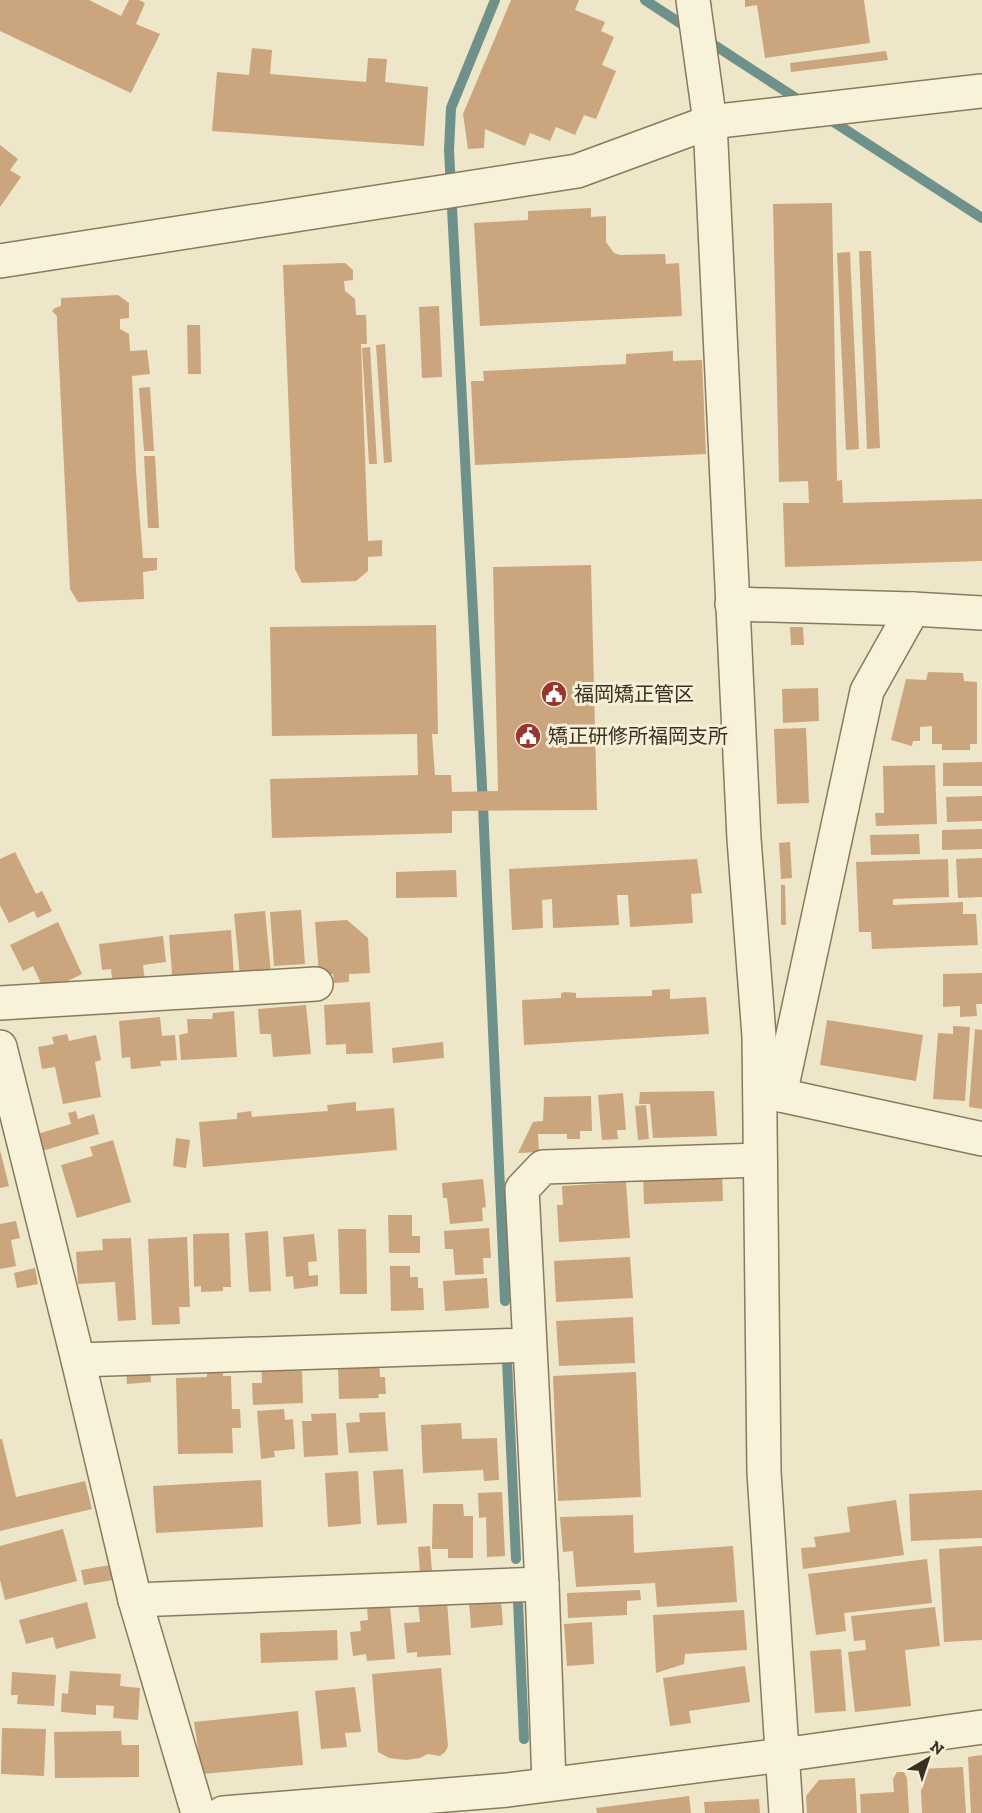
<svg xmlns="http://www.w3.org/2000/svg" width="982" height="1813" font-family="'Zilla Slab','Noto Sans JP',serif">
  <rect width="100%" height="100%" fill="#eee6c8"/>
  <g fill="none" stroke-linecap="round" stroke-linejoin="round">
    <!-- stream -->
    <g stroke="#6f918b" stroke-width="10">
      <path d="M495,0l-44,108 -2,42 34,656 22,495"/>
      <path d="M645,0l44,29"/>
      <path d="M705,39l100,65"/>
      <path d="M826,117l156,101"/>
      <path d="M507,1361l9,198"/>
      <path d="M518,1601l6,138"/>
    </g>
  </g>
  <!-- building -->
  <g fill="#cba57e">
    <path d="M0,0h89l32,16 8,-16h10l6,3 -9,21 24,10 -29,59 -131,-62z"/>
    <path d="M511,0h68l-4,10 30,12 -4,9 13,6 -12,28 14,6 -20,48 -12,-4 -9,20 -19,-8 -6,14 -20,-8 -5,13 -40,-17 -1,19 -16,1 -5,-35z"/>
    <path d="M745,0h119l6,43 -105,15 -8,-53 -12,2z"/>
    <path d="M252,48l20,2 -2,24 96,8 2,-24 19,1 -2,23 43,5 -4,59 -212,-15 5,-59 32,3z"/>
    <path d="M886,51l2,9 -97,12 -1,-9z"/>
    <path d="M0,145l18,14 -8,11 11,7 -21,30z"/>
    <path d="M832,203l5,278 5,-1 1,23 139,-4v62l-197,6 -2,-64h26l-1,-22 -29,1 -6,-278z"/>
    <path d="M591,208v9l15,-1v26l8,11 6,2 45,-1 1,10 13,-1 3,53 -202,10 -6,-103 54,-3v-9z"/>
    <path d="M859,251h12l9,197 -13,1z"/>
    <path d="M850,252l9,197 -13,1 -9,-197z"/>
    <path d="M345,263l8,7v10l-9,1 1,10 10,8 1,16h10l1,29h-6l7,197 14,-1v16l-14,1v14l-12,10 -54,2 -7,-14 -12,-304z"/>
    <path d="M118,295l11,8v15l-9,1v10l9,5 1,17 17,-1 3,24 -18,2 4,95 7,87h14v12l-14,2 1,27 -66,3 -8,-13 -13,-267v-6l-5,-5 3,-3 6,-2v-8z"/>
    <path d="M439,306l3,71 -20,1 -3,-71z"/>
    <path d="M187,325h13l1,49h-13z"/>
    <path d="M385,344l7,118 -8,1 -8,-118z"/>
    <path d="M370,347l7,117h-8l-7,-116z"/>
    <path d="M673,351v10l29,-1 4,94 -231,11 -4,-84h13l-1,-10 143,-7v-10z"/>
    <path d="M150,387l4,64h-10l-5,-63z"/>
    <path d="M144,456h11l4,72h-11z"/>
    <path d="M591,565l6,245 -145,1v22l-180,5 -2,-59 148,-4 -1,-41 -145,2 -2,-109 166,-2 2,109h-6l3,41h16l1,17 46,-1 -5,-224z"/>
    <path d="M790,627h13l1,18h-13z"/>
    <path d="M928,672l35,1 1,8 13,1v62h-7v6h-28v-6h-10v-18l-12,1v14h-7l-1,5 -21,-6 15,-61 20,1z"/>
    <path d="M818,688l1,33 -36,2 -1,-34z"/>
    <path d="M806,728l3,75 -32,1 -3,-75z"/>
    <path d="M982,762v24h-39v-23z"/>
    <path d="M935,765l2,59 -61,2 -1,-13h9l-1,-47z"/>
    <path d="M982,796v25l-35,1 -1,-25z"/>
    <path d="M982,829v20l-40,1v-20z"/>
    <path d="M919,834l1,20 -49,1 -1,-20z"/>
    <path d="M790,842l2,36 -11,1 -2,-36z"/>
    <path d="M15,852l21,42 6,-3 10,20 -15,7 -3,-7 -25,12 -9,-18v-46z"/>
    <path d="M982,858v39l-24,1 -2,-39z"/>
    <path d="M697,859l5,34 -11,1 2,29 -63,4 -2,-32h-11l2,30 -66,3 -1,-29 -10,1 1,28 -31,2 -3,-61z"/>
    <path d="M948,859l1,38 -56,2v6l70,-3v12h13l2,31 -106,4 -1,-17h-12l-3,-70z"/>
    <path d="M456,870l1,27 -61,1v-26z"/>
    <path d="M781,885h4l1,40h-5z"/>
    <path d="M301,910l4,54 -31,2 -4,-54z"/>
    <path d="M265,911l6,62 -31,3 -6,-62z"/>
    <path d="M347,920l21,18 2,35 -21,1v8l-15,1 -1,-9 -14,1 -4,-53z"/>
    <path d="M58,922l24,52 -37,18 -12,-26 -10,5 -13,-26z"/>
    <path d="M231,930l3,48 -18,1 -1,-7 -32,3 1,10 -11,1 -4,-51z"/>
    <path d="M163,936l3,26 -23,3 2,18 -32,4 -2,-18 -9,1 -3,-26z"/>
    <path d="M982,973v31h-6l1,12 -17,1v-11l-17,1v-33z"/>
    <path d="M670,989v10l36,-2 3,37 -185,11 -2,-45 39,-2v-5l4,-1 11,1v5l76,-2v-6z"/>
    <path d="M370,1002l3,51 -27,1v-10l-20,1 -2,-40z"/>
    <path d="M306,1005l5,49 -38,3 -2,-23h-11l-2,-25z"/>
    <path d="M234,1011l3,46 -56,3 -2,-25 9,-2 -1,-14h25l1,-6z"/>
    <path d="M160,1017l2,19 13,-1 2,25 -17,1 1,5 -30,3 -1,-12 -8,1 -3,-37z"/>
    <path d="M827,1020l96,15 -7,46 -96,-16z"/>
    <path d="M953,1026l17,1 -5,74 -32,-2 5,-66 15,1z"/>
    <path d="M975,1029l7,1v79l-13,-2z"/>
    <path d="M67,1034l2,7 27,-6 5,25 -6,2 6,35 -38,7 -8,-37 -13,2 -4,-22 16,-3 -2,-7z"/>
    <path d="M443,1042l1,16 -51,5 -1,-15z"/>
    <path d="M714,1091l3,45 -64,2 -3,-34h-11l1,-12z"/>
    <path d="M623,1093l3,37h-9l1,9 -16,1 -4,-45z"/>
    <path d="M591,1096l1,35h-12v8h-13v-5h-29l1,18 -21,1 15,-31 10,-1 1,-24z"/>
    <path d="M356,1102v9l38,-3 3,42 -194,17 -4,-45 38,-3v-6l14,-2 1,6 76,-6 -1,-6z"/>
    <path d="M646,1105l3,34 -11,1 -3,-34z"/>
    <path d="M76,1111l2,8 16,-5 5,20 -57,17 -5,-17 34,-10 -3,-11z"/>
    <path d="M176,1138l14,2 -4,28 -13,-2z"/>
    <path d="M113,1140l18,62 -54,16 -16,-53 32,-9 -3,-9z"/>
    <path d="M0,1150l9,36 -9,2z"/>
    <path d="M722,1172l1,29 -79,3 -1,-29z"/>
    <path d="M483,1179l3,28 -4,1 1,13 -33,3 -3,-26h-4l-1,-15z"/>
    <path d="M626,1182l4,56 -71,4 -2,-37h6l-1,-19z"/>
    <path d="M388,1215h24v21h8v17h-31z"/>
    <path d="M16,1221l4,17 -9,2 5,26 -16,3v-45z"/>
    <path d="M489,1228l2,30h-8l1,16 -29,1 -2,-26h-8l-1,-18z"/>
    <path d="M338,1229h28l1,65h-27z"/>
    <path d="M268,1231l3,60 -22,1 -4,-59z"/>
    <path d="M229,1233l2,54h-8v4l-22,1v-6l-7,1 -1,-53z"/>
    <path d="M314,1234l3,27 -9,1 1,14 9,-1v11l-24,3 -1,-13 -7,1 -3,-40z"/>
    <path d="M187,1237l3,70h-11l1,17 -28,1 -4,-86z"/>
    <path d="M131,1238l5,82 -18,1 -3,-39 -37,2 -2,-32 27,-2 -1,-11z"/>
    <path d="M630,1257l3,41 -77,4 -2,-41z"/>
    <path d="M390,1266h20v11h8v11h5l1,22 -33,1z"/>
    <path d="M35,1268l3,16 -21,4 -3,-15z"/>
    <path d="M487,1278l2,30 -44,3 -2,-30z"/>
    <path d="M633,1317l2,46 -76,3 -3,-45z"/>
    <path d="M379,1357l1,20h5l1,17h-8l1,4 -40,1 -1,-32z"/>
    <path d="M293,1360l1,11h8l1,32 -50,2 -1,-22h10l-1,-22z"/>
    <path d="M207,1367h15l1,9h8l1,33h8l1,19h-9l1,25 -55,1 -2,-76 31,-1z"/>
    <path d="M150,1369l1,13 -24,2 -1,-14z"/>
    <path d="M636,1372l5,125 -83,4 -5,-125z"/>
    <path d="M284,1409l1,11 8,-1 2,30 -21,2 1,6 -14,2 -4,-48z"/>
    <path d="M385,1412l3,39 -39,2 -3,-30 14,-1 -1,-9z"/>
    <path d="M336,1413l2,42 -34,2 -2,-36h10l-1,-7z"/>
    <path d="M461,1423l1,16 35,-1 2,42 -15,1 -1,-11 -60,3 -2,-48z"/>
    <path d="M0,1439h2l14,58 69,-16 7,28 -92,22z"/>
    <path d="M403,1469l4,54 -30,2 -4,-54z"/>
    <path d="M358,1471l3,53 -33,3 -3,-54z"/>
    <path d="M261,1480l2,47 -107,6 -3,-47z"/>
    <path d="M982,1490v48l-71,3 -2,-47z"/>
    <path d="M502,1492l3,64 -18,1 -1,-40 -7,1 -1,-25z"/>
    <path d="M896,1500l8,55 -101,14 -2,-21 15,-1 -2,-10 36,-5 -3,-25z"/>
    <path d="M433,1504h30l1,12h9v42h-25v-9h-16z"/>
    <path d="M633,1515l1,38 99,-7 4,56 -80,5 -2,-24 -79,4 -3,-36 -10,1 -3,-35z"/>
    <path d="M63,1529l14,52 -72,19 -5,-20v-34z"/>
    <path d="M430,1546l2,26 -12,1 -2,-26z"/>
    <path d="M982,1546v94l-38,2 -5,-93z"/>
    <path d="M927,1559l5,44 -88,10 2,18 -30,4 -8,-61z"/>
    <path d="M110,1565l3,15 -29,5 -3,-15z"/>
    <path d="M640,1590l1,10 -14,1v14l-59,3 -1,-25z"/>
    <path d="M501,1599l2,26 -32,3 -2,-26z"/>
    <path d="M447,1601l4,54 -34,2v-5l-10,1 -3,-30 16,-1 -2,-19z"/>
    <path d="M87,1602l9,36 -40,11 -3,-12 -27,7 -7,-24z"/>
    <path d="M390,1606l5,53 -28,2 -1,-7 -13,2 -3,-24 11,-1 -1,-10 8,-1 -1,-12z"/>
    <path d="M935,1607l5,39 -35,4 6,56 -56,6 -7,-60 18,-2 -1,-10 -11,1 -3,-25z"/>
    <path d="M744,1610l3,40 -62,4 -1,10 -28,9 -3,-58z"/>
    <path d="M592,1622l2,42 -27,2 -3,-42z"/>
    <path d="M337,1630l1,30 -77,3 -1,-30z"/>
    <path d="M841,1649l5,62 -31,2 -5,-62z"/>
    <path d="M745,1666l5,36 -61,9 2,12 -21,3 -7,-48z"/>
    <path d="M441,1668l7,78 -3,6 -5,4 -12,-2 -8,4 -14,2 -17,-2 -11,-6 -6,-78z"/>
    <path d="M70,1671l51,3 -1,12 20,2 -2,32 -25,-2 1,-12 -18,-1v10l-35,-3 1,-19 6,1z"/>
    <path d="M12,1672l44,3 -2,31 -37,-2 1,-9h-7z"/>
    <path d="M355,1687l6,45 -16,1 2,14 -26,2 -6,-58z"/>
    <path d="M298,1711l5,54 -101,9 -8,-52z"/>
    <path d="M2,1728l44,1 -2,47 -43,-2z"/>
    <path d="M121,1731l1,14h17v32l-84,1 -1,-46z"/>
    <path d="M982,1755v58h-11l-3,-56z"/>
    <path d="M963,1767l3,46h-44l-2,-44z"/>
    <path d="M897,1772h7l3,6 2,35h-48l-1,-19 34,-2 -1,-13z"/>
    <path d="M855,1778l2,35h-50l-1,-17 13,-16z"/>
    <path d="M689,1796l2,17h-94l-1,-5z"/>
    <path d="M759,1799l1,14h-55l-1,-11z"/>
  </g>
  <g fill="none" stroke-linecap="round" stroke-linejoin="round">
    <!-- minor casing -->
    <g stroke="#8a795d" stroke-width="36">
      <g id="minor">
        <path d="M693,0l17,122 34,717 15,197 5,436 22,341"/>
        <path d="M0,261l577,-90 133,-49 272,-31"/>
        <path d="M732,604l181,5 69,4"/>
        <path d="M0,1003l316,-19"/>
        <path d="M0,1047l78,313 57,240 63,213"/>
        <path d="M760,1086l20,9 202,44"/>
        <path d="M780,1095l87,-404 46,-82"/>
        <path d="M78,1360l451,-15"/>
        <path d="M135,1600l407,-16"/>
        <path d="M549,1784l-7,-200 -20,-395 21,-22 217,-7"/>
        <path d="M223,1813l285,-23 274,-35 200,-28"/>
      </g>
    </g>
    <!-- minor -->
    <use href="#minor" stroke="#f9f2db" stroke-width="33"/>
  </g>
  <!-- icons -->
  <defs>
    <g id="civic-disc" transform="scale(1.35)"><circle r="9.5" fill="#98362e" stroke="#f5efd7"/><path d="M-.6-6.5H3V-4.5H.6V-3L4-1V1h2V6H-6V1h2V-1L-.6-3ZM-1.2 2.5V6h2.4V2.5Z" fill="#fff"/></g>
  </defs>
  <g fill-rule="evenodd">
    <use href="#civic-disc" x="554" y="694"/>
    <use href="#civic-disc" x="528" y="736"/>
  </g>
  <g text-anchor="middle" stroke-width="6" stroke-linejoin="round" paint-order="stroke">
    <!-- poi labels -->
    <g font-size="20" fill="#3a2f20" stroke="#f5efd7" text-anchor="start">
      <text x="574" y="701">福岡矯正管区</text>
      <text x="548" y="743">矯正研修所福岡支所</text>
    </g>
  </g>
  <!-- north arrow -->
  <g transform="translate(928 1759) rotate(39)" stroke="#f5efd7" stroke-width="4.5" paint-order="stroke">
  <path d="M0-4.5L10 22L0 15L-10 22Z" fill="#3a2f20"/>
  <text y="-9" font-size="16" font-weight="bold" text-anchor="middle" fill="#3a2f20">N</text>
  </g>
</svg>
